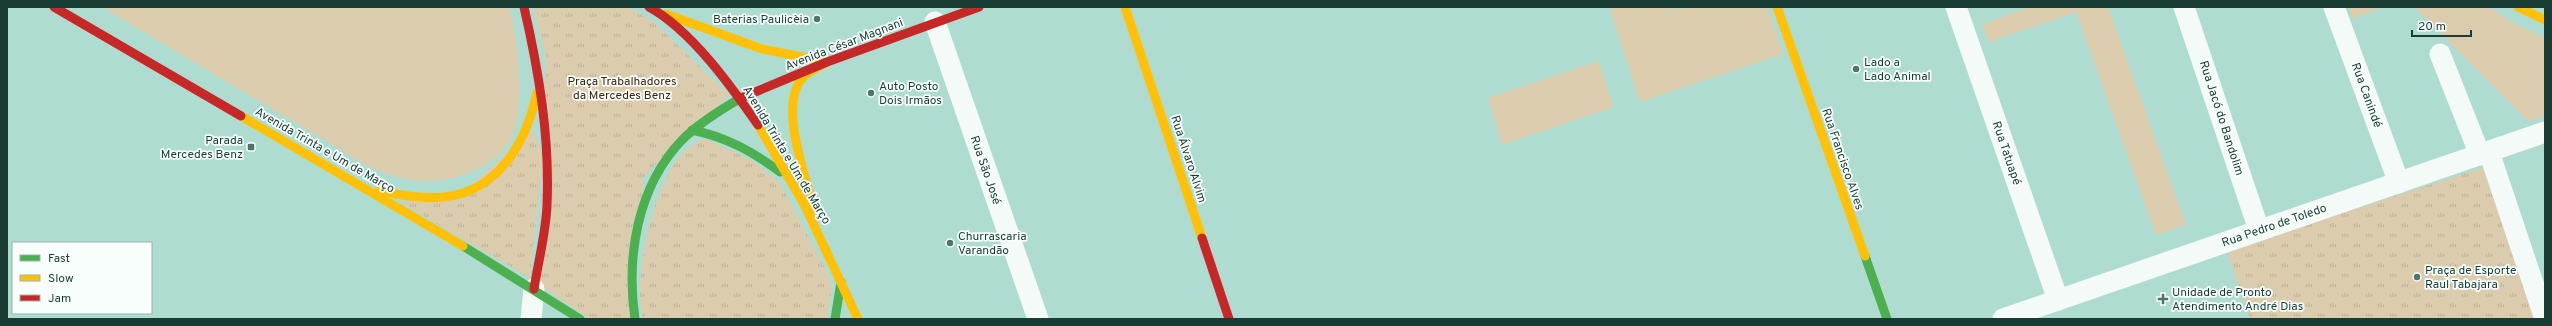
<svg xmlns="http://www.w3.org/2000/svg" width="2552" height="326" font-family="Overpass,sans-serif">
  <defs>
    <pattern id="park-tufts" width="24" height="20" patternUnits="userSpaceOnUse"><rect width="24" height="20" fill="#dbccae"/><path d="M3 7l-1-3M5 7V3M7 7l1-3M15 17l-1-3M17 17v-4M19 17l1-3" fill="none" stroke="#bbb096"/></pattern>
  </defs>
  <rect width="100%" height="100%" fill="#afdcd0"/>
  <!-- grass -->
  <g fill="#dbccae">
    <path d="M102,7h407c9,29 17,105 2,132 -19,32 -64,46 -99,41 -14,-2 -28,-8 -41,-12z"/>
    <path d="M1609,7h76l-48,17 51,-17h79l16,47 -143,48z"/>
    <path d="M2030,7h78l78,218 -30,10 -80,-223 -87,30 -7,-18z"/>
    <path d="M2414,7h75l24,16 32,15v78l-17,5z"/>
    <path d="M1598,61l16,46 -112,38 -14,-47z"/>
  </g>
  <!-- park -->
  <g fill="url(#park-tufts)">
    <path d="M533,7h95l25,14 76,74 -85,81 -14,143h-40l-51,-34 7,-228z"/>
    <path d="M2349,7h34l-31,12z"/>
    <path d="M532,129l11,25 -13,124 -130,-76 56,-2z"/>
    <path d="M706,139l47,22 27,22 46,87 6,19 -5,30h-184c-1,-10 -4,-21 -3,-31 1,-38 21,-141 66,-149z"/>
    <path d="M2485,167l50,152h-285l-23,-66 121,-42z"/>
  </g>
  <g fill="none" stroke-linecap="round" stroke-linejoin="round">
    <!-- street -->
    <g stroke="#f3faf8" stroke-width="21">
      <path d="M1956,7l102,293"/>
      <path d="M2184,7l75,223"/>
      <path d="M2334,7l65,176"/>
      <path d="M935,22l103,297"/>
      <path d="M2440,54l40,101"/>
      <path d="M2489,152l56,167"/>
      <path d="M531,319l3,-30"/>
      <path d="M2003,319l542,-187"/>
    </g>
    <!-- fast -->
    <g stroke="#4caf50" stroke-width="9">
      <path d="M692,130c34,7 60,21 88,42"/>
      <path d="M463,246l117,73"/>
      <path d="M1865,256l22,63"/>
      <path d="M635,319c-9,-62 2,-132 47,-179 17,-17 38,-30 59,-42"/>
      <path d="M835,319l6,-37"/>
    </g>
    <!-- slow -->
    <g stroke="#ffc107" stroke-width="9">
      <path d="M1125,7l77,231"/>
      <path d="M1777,7l88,249"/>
      <path d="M2518,7l27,13"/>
      <path d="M666,14l96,35 65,13"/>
      <path d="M241,116l222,130"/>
      <path d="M758,125l46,79 54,115"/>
      <path d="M379,191c21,4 43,8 64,6 56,-5 83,-55 94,-104"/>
      <path d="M814,209c-8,-32 -34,-98 -14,-128 6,-9 18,-13 27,-19"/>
    </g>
    <!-- jam -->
    <g stroke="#c62828" stroke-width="9">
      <path d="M54,7l187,109"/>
      <path d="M524,7c15,65 26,131 23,198 -1,28 -9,57 -13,84"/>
      <path d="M649,7c42,23 82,79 109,118"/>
      <path d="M741,98l86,-36 152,-55"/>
      <path d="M1202,238l27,81"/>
    </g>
  </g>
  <!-- markers -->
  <g fill="#4e746b" stroke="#f7fefc" stroke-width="1.5">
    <circle cx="817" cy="19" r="4"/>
    <circle cx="1856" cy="69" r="4"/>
    <circle cx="871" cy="93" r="4"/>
    <rect x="247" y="143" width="8" height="8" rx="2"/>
    <circle cx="950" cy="243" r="4"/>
    <circle cx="2417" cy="277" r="4"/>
    <path d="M2161 293h4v4h4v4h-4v4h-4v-4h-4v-4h4z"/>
  </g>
  <g text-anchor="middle" stroke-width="3.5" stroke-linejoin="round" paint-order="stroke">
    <!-- poi labels -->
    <g font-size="12" fill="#193c34" stroke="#f7fefc" text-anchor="start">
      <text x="809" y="23" text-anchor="end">Baterias Paulicèia</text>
      <text x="1864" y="66">Lado a<tspan x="1864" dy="14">Lado Animal</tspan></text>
      <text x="879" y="90">Auto Posto<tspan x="879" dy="14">Dois Irmãos</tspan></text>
      <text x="243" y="144" text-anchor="end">Parada<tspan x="243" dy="14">Mercedes Benz</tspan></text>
      <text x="958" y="240">Churrascaria<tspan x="958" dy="14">Varandão</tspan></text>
      <text x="2425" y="274">Praça de Esporte<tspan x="2425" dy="14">Raul Tabajara</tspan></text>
      <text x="2172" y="296">Unidade de Pronto<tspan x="2172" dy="14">Atendimento André Dias</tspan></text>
    </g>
    <!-- street labels -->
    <g font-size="12" fill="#193c34" stroke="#f7fefc">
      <text transform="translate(844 44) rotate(-21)" y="4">Avenida César Magnani</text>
      <text transform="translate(2367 95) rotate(70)" y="4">Rua Canindé</text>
      <text transform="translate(2222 118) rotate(72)" y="4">Rua Jacó do Bandolim</text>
      <text transform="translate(325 150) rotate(30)" y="4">Avenida Trinta e Um de Março</text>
      <text transform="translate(2007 153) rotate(71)" y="4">Rua Tatuapé</text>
      <text transform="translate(787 155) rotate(59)" y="4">Avenida Trinta e Um de Março</text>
      <text transform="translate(1189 159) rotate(72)" y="4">Rua Álvaro Alvim</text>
      <text transform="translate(1843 159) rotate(71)" y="4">Rua Francisco Alves</text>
      <text transform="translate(986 170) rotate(71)" y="4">Rua São José</text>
      <text transform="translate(2274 225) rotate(-19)" y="4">Rua Pedro de Toledo</text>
    </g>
    <!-- park labels -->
    <g font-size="12" fill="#41230c" stroke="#f7fefc">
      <text x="622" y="85">Praça Trabalhadores<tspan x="622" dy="14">da Mercedes Benz</tspan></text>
    </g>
  </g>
  <!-- border -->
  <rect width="2552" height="326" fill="none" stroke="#193c34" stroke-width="16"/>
  <!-- legend -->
  <rect x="12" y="242" width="140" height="72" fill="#f7fefc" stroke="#9eb0ac"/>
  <rect x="20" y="255" width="20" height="6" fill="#4caf50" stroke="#9eb0ac"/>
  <text x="48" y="262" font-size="12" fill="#193c34">Fast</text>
  <rect x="20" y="275" width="20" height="6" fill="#ffc107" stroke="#9eb0ac"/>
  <text x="48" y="282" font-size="12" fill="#193c34">Slow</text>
  <rect x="20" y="295" width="20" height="6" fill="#c62828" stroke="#9eb0ac"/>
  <text x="48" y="302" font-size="12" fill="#193c34">Jam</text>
  <!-- scale -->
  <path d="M2412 30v6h59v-6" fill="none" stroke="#193c34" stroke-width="2"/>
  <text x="2418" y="30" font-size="12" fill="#193c34" stroke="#f7fefc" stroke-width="3" paint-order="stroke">20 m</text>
</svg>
